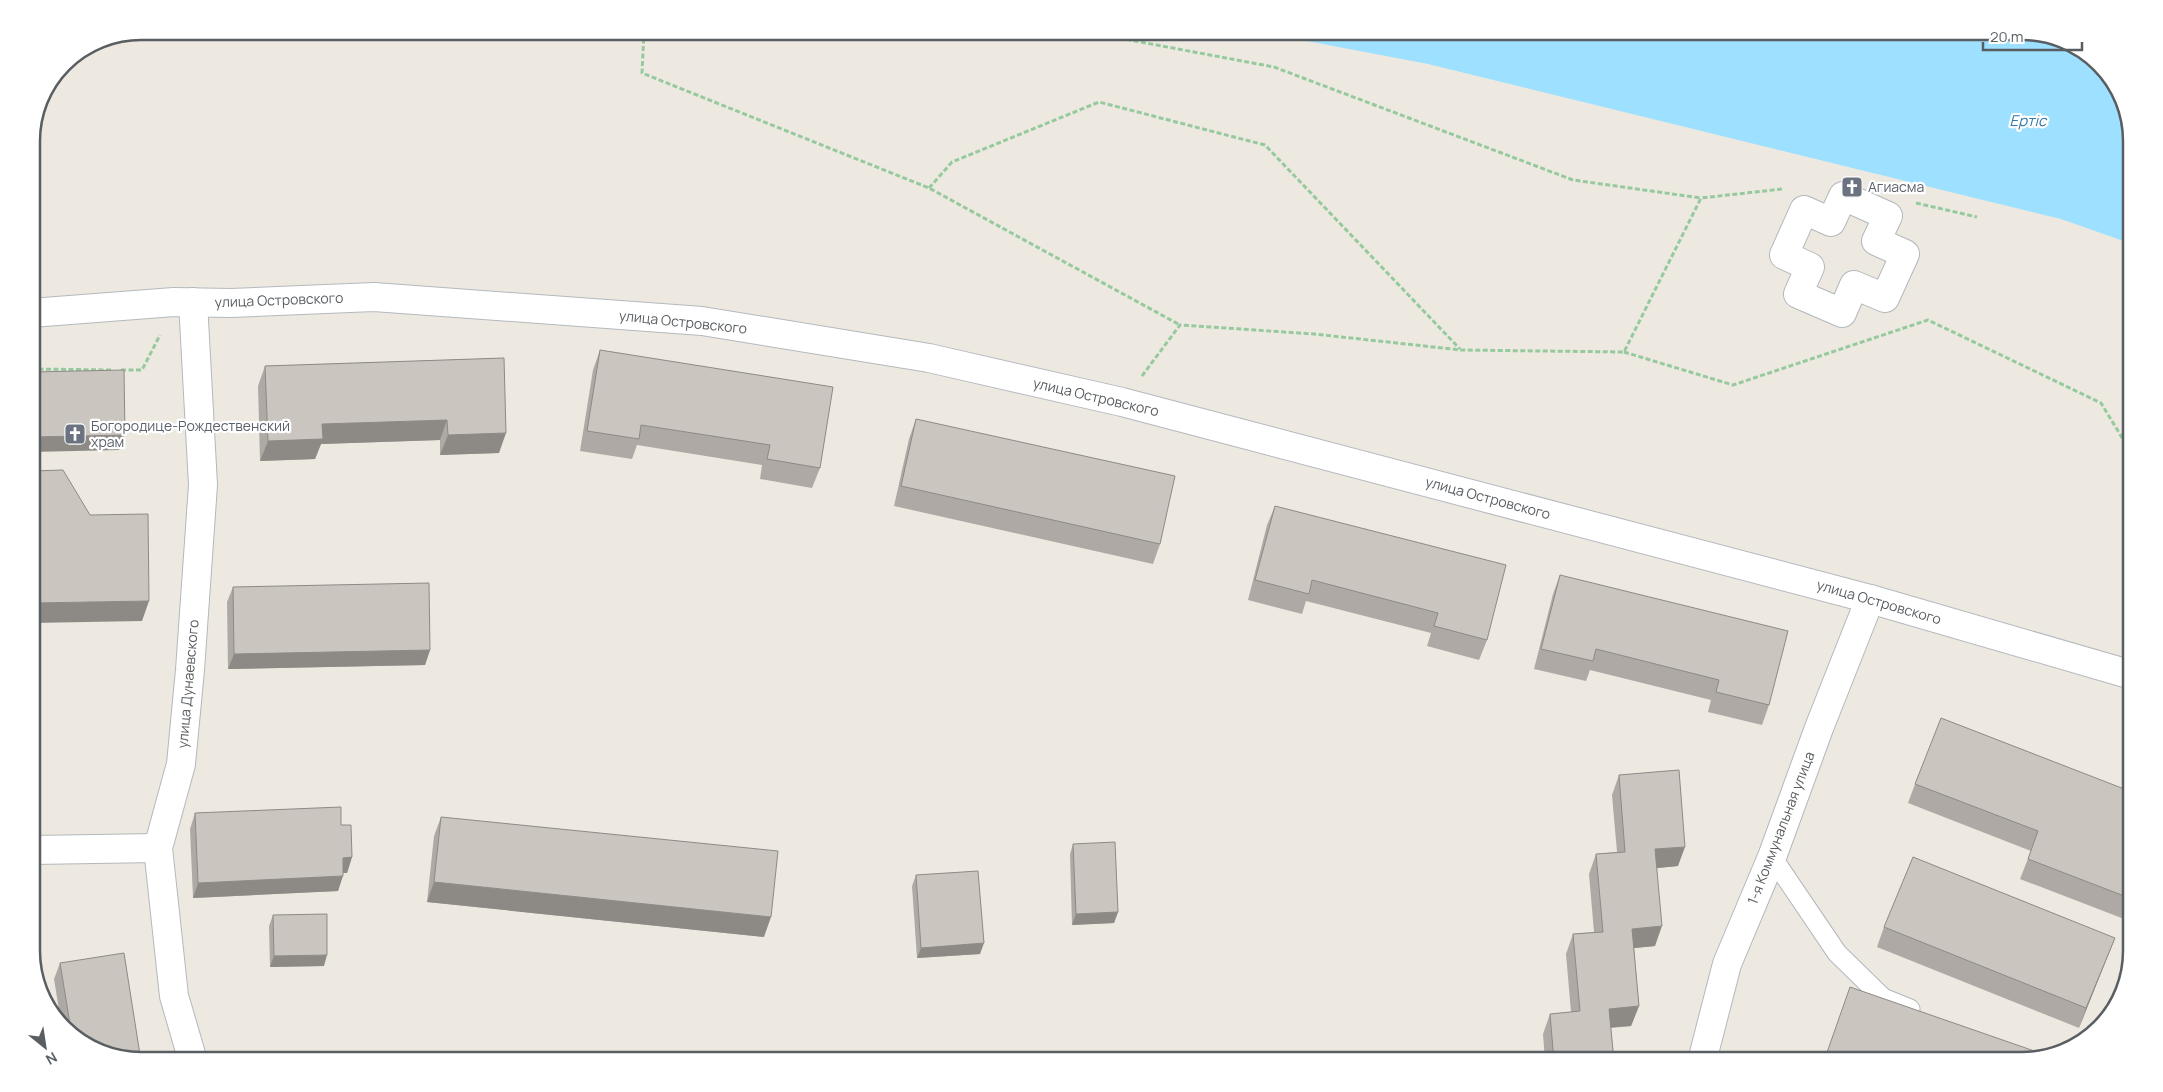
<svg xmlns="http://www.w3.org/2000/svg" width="2163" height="1092" font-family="Manrope,sans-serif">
  <rect width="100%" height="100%" fill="#ede9e0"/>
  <!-- water -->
  <path fill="#9ee0ff" d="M1254,31h768l48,11 43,38 19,54v110l-71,-25 -633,-155z"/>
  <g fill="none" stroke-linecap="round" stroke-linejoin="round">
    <!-- lane casing -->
    <g stroke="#b3b8bc" stroke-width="21">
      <path id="lane" d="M1772,857l65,96 46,45 27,11"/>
    </g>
    <!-- street casing -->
    <g stroke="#b3b8bc" stroke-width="30">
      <g id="street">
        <path d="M1843,196l45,20 -12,25 29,13 -20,44 -31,-13 -12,28 -44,-19 12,-27 -26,-12 20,-45 27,12z"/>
        <path d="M32,850l126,-2"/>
        <path d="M193,1061l-19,-65 -16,-148 23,-84 9,-94 13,-185 -10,-183"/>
        <path d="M1702,1061l25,-97 45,-107 47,-129 51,-129"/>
      </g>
    </g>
    <!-- secondary casing -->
    <g stroke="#b4b9be" stroke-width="30">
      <path id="secondary" d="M31,313l143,-11 57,1 143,-6 328,24 227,37 193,44 114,30 634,167 262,76"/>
    </g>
    <!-- path -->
    <g stroke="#96ca9e" stroke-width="3" stroke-dasharray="5 2.5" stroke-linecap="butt">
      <path d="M644,31l-2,42 287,115 251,137"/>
      <path d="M1082,31l192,36 299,113 128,18"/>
      <path d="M929,188l23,-26 147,-60 166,43 195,204"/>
      <path d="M1916,203l61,14"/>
      <path d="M1624,352l109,33 195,-65 173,83 31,51"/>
      <path d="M31,369l81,1"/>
      <path d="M121,370h21l18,-35"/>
      <path d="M1142,376l38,-51 134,9 147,16 163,2 77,-154 81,-9"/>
    </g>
    <!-- lane -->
    <use href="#lane" stroke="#fff" stroke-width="19"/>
    <!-- street -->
    <use href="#street" stroke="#fff" stroke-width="28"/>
    <!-- secondary -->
    <use href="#secondary" stroke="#fff" stroke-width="28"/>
  </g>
  <!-- wall -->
  <g fill="#aea9a4">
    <path d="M600,350l220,118 -8,20 -52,-9 2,-14 -125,-20 -5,14 -52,-8 13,-81z"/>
    <path d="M504,358l-5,95 -59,2v-15l-119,4 -6,15 -55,2 -2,-75 7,-20z"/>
    <path d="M916,419l244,125 -7,20 -259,-58 15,-67z"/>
    <path d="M1275,506l212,134 -8,20 -52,-14 4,-13 -125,-32 -4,13 -54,-14 19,-75z"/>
    <path d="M1560,575l209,130 -7,20 -54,-13 3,-12 -121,-30 -4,11 -52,-12 19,-75z"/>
    <path d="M233,587l197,63 -5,15 -197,4 -1,-67z"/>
    <path d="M1619,775l59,91 -21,2 -2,78 -21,2 5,58 -8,20 -20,2 3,33h-69l-2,-27 7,-20 21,-2 -5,-58 7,-20 21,-2 -5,-58 7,-20 21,-2 -5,-57z"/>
    <path d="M1915,784l217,8v130l-112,-43 11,-28 -123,-48z"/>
    <path d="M195,813l146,12 11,32 -5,16h-4l-5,18 -145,7 -3,-69z"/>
    <path d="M441,817l323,120 -337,-35 7,-66z"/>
    <path d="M1073,844l45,68 -4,11 -42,2 -2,-71z"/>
    <path d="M916,875l64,79 -63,4 -5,-72z"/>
    <path d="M273,915l51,51 -54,1 -1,-41z"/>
    <path d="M1884,927l231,11 -36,90 -202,-81z"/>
    <path d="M60,963l33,87 -32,-28 -7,-43z"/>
  </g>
  <!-- shaded-wall -->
  <g fill="#8d8a86">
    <path d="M447,420l-7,20 -119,4 -6,15 -55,2 8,-20 54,-17z"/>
    <path d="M506,433l-7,20 -59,2 8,-20z"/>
    <path d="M125,435l-6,15 -88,2v-15z"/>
    <path d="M149,601l-7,20 -111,2v-20z"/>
    <path d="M430,650l-5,15 -197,4 6,-15z"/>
    <path d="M1685,847l-7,19 -30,3 7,-20z"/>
    <path d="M352,857l-5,16h-10l6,-15z"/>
    <path d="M343,876l-5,15 -145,7 5,-15z"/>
    <path d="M434,882l337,35 -7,20 -337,-35z"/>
    <path d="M1118,912l-4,11 -42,2 4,-11z"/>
    <path d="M1662,926l-7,20 -30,3 7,-20z"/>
    <path d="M2115,938l-36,90 7,-20z"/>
    <path d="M984,943l-4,11 -63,4 4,-10z"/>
    <path d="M327,955l-3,11 -54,1 4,-11z"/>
    <path d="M1639,1006l-8,20 -29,2 7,-19z"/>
  </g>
  <!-- building -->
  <g fill="#cac5bf" stroke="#8d8a86">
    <path d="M600,350l233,37 -13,81 -53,-9 3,-14 -129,-20 -2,14 -52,-8z"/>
    <path d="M504,358l2,75 -58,2 -1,-15 -125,4 1,15 -55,2 -3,-75z"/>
    <path d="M124,370l1,65 -94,2v-65z"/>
    <path d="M916,419l259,57 -15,68 -259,-58z"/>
    <path d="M63,470l27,45 58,-1 1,87 -118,2v-132z"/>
    <path d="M1275,506l231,59 -19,75 -53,-14 4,-13 -126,-33 -3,14 -54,-14z"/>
    <path d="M1560,575l228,56 -19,74 -53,-13 3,-12 -123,-31 -3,12 -52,-12z"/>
    <path d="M429,583l1,67 -196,4 -1,-67z"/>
    <path d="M1941,718l191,74v107l-104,-40 10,-28 -123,-47z"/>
    <path d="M1679,770l6,77 -30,2 7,77 -30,3 7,77 -30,3 5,52h-60l-4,-47 30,-3 -7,-77 30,-2 -7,-78 29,-2 -6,-77z"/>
    <path d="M341,807v18h10l1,32 -9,1v18l-145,7 -3,-70z"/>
    <path d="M441,817l337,34 -7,66 -337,-35z"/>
    <path d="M1115,842l3,70 -42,2 -3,-70z"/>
    <path d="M1913,857l202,81 -29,70 -202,-81z"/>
    <path d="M978,871l6,72 -63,5 -5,-73z"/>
    <path d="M327,914v41l-53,1 -1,-41z"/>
    <path d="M124,953l17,108 -48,-11 -22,-20 -11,-67z"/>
    <path d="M1850,987l193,67 -21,7h-198z"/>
  </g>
  <!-- icons -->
  <defs>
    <g id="church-square" transform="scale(1.125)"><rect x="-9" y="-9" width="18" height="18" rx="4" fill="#6b7280" stroke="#fff"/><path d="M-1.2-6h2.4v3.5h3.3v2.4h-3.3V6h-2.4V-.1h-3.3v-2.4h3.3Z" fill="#fff"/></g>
  </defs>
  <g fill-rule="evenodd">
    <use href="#church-square" x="1852" y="187"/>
    <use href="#church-square" x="75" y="434"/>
  </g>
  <g text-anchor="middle" stroke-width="4.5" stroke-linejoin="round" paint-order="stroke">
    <!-- worship labels -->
    <g font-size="14" fill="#5b616d" stroke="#fff" text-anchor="start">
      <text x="1868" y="192">Агиасма</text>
      <text x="91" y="431">Богородице-Рождественский<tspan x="91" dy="16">храм</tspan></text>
    </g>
    <!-- street labels -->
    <g font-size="14" fill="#595e62" stroke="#fff">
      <text transform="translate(279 300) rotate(-2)" y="5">улица Островского</text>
      <text transform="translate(683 322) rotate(6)" y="5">улица Островского</text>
      <text transform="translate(1096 397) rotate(13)" y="5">улица Островского</text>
      <text transform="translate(1488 498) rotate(15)" y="5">улица Островского</text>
      <text transform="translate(1879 602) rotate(16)" y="5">улица Островского</text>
      <text transform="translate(188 684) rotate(-85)" y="5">улица Дунаевского</text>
      <text transform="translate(1781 828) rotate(-69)" y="5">1-я Коммунальная улица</text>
    </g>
    <!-- water labels -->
    <g font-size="15" font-style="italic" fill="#3377a3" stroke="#fff">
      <text x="2028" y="126">Ертіс</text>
    </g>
  </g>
  <!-- crop -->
  <path d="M0 0H2163V1092H0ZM141 40H2022A101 101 0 0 1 2123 141V951A101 101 0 0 1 2022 1052H141A101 101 0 0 1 40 951V141A101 101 0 0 1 141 40Z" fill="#fff" fill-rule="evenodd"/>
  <path fill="none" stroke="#595e62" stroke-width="2.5" d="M141 40H2022A101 101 0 0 1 2123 141V951A101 101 0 0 1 2022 1052H141A101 101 0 0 1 40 951V141A101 101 0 0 1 141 40Z"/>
  <!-- north arrow -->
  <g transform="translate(45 1047) rotate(150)" stroke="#ffffff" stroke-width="4" paint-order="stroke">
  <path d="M0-4L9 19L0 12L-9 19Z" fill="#595e62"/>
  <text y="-8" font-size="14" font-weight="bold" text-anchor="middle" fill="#595e62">N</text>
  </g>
  <!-- scale -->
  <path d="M1983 42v8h99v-8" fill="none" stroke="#595e62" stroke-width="2.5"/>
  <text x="1990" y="42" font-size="15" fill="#595e62" stroke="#ffffff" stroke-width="4" paint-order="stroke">20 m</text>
</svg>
